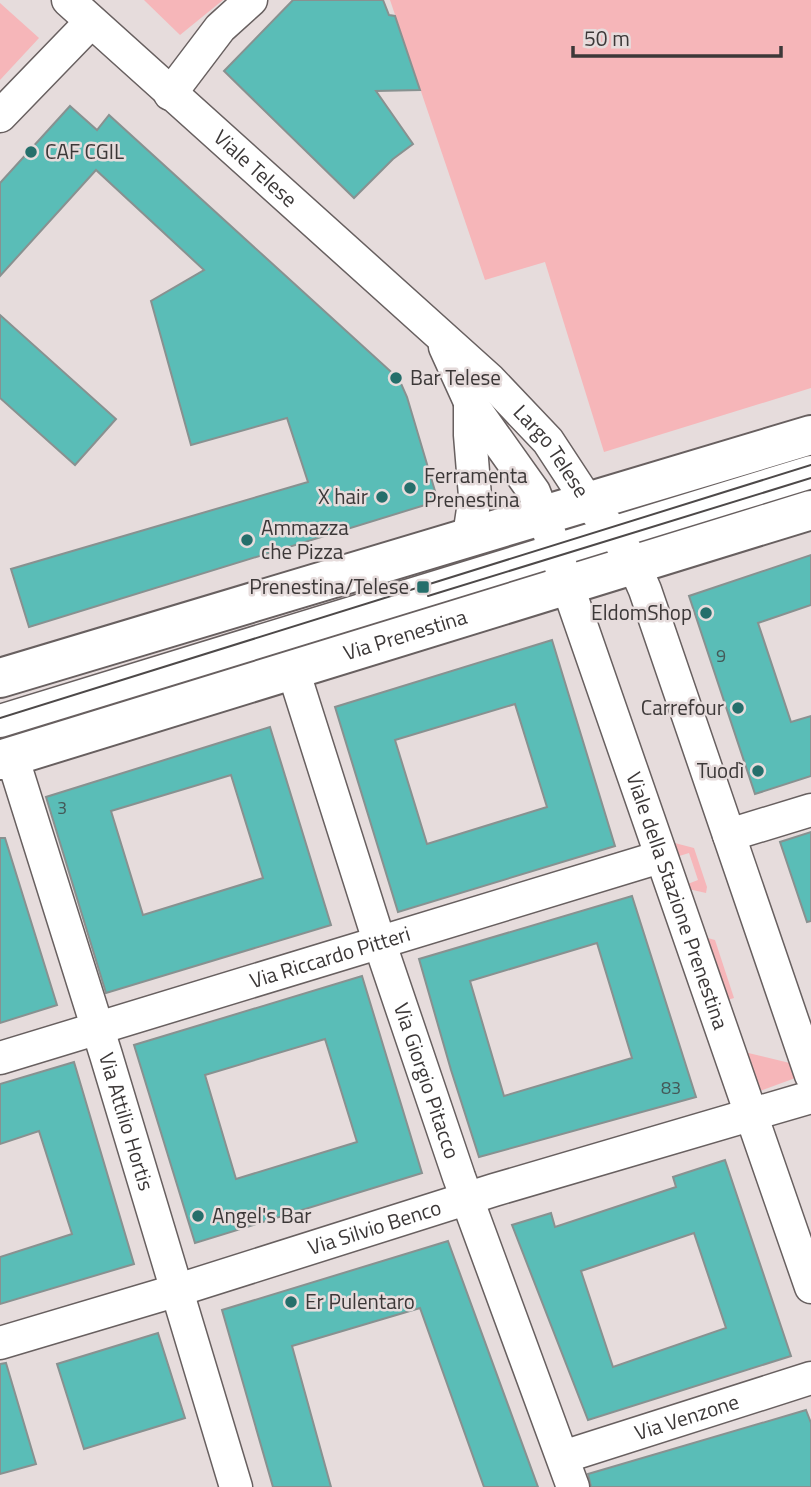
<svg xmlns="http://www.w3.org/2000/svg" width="811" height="1487" font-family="'Titillium Web',sans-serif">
  <rect width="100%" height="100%" fill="#e6dcdc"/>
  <!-- green -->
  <g fill="#f6b6b9" fill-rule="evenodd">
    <path d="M144,0h79l-43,35z"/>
    <path d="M390,0h421v388l-207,64 -59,-190 -60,18z"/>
    <path d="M0,3l39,35 -39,42z"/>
    <path d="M667,841l27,7 13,39 -1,6 -22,-5zM689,853l9,27 -13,5 -9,-28z"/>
    <path d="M704,937l11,3 19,58 -10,3z"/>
    <path d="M740,1051l58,14v12l-38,14z"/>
  </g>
  <!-- building -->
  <g fill="#5abdb7" stroke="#889190" stroke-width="2" fill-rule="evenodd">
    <path d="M293,0h90l6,15 6,1 25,74 -44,1 37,53 -20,15 -39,39 -130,-127z"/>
    <path d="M70,106l27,24 12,-15 290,264 8,18 31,104 -409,126 -18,-58 297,-87 -21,-64 -96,27 -40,-144 53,-31 -108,-100 -96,106v-93z"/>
    <path d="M0,315l116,104 -41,46 -75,-67z"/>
    <path d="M811,555v50l-53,18 33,99 20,-6v60l-56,18 -66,-198z"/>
    <path d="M552,640l63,206 -217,66 -63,-205zM515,704l32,103 -120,37 -32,-104z"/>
    <path d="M270,727l61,198 -225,68 -60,-196zM231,775l32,103 -120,37 -32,-104z"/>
    <path d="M811,832v89l-4,1 -27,-80z"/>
    <path d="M0,838h5l52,167 -57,18z"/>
    <path d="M632,896l64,201 -217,60 -28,-87 -32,-111zM597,943l35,115 -128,38 -34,-115z"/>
    <path d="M362,976l60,197 -227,70 -61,-198zM325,1039l32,103 -121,37 -31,-104z"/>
    <path d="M74,1062l60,202 -134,40v-47l72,-23 -33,-103 -39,13v-60z"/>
    <path d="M725,1160l66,196 -203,64 -76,-195 39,-12 4,14 121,-40 -3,-10zM694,1233l32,95 -113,39 -32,-96z"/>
    <path d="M448,1241l90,246h-54l-64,-179 -128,38 39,141h-58l-51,-177z"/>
    <path d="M158,1333l27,85 -101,31 -27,-85z"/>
    <path d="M6,1363l30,101 -36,10v-110z"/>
    <path d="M806,1410l5,13v64h-220l-3,-13z"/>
  </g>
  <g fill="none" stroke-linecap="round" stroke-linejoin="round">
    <!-- minor casing -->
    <g stroke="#686060" stroke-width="35">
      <g id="minor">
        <path id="s1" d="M68,0l422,380 58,61 40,61 30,36 16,27 11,25 166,485"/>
        <path d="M170,94l50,-66 31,-28"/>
        <path d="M0,116l91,-94"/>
        <path id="s2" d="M445,347l25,55 64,90 9,23 268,772"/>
        <path d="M469,536l6,-40 -5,-61v-33"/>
        <path id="s3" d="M293,670l86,271 80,236 114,310"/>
        <path d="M0,721l811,-249"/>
        <path id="s4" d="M12,756l94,299 130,432"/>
        <path d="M729,835l82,-25"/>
        <path id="s5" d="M0,1058l660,-201"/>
        <path id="s6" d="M0,1343l178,-53 316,-100 317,-93"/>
        <path id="s7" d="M563,1457l248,-79"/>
      </g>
    </g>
    <!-- major casing -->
    <g stroke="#686060" stroke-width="42">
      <g id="major">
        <path d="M0,678l811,-243"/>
        <path id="s8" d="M0,760l811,-250"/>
      </g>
    </g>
    <!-- minor -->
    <use href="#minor" stroke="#fff" stroke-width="32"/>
    <!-- major -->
    <use href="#major" stroke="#fff" stroke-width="38"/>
    <!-- tram -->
    <g stroke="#4d4949" stroke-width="2">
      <path d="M428,596l383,-118"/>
      <path d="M0,718l811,-253"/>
    </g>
  </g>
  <!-- markers -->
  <g fill="#256f6b" stroke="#e6dcdc" stroke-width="2.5">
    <circle cx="31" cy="152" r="7"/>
    <circle cx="396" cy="378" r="7"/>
    <circle cx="410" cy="488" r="7"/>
    <circle cx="382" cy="497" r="7"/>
    <circle cx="247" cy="540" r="7"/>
    <rect x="416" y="580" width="14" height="14" rx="3.5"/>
    <circle cx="706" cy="613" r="7"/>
    <circle cx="738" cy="708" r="7"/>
    <circle cx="758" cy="771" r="7"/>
    <circle cx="198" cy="1216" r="7"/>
    <circle cx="291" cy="1302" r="7"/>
  </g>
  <g text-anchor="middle" stroke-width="5" stroke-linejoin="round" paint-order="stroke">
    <!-- number labels -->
    <g font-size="18" fill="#445958">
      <text x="721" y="662">9</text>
      <text x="62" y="814">3</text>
      <text x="671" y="1094">83</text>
    </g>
    <!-- poi labels -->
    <g font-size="21" fill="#3c3838" stroke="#e6dcdc" text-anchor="start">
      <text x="45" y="159">CAF CGIL</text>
      <text x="410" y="385">Bar Telese</text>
      <text x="424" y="483">Ferramenta<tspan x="424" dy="24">Prenestina</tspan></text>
      <text x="368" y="504" text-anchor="end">X hair</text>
      <text x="261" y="535">Ammazza<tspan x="261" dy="24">che Pizza</tspan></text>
      <text x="409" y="594" text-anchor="end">Prenestina/Telese</text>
      <text x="692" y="620" text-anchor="end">EldomShop</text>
      <text x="724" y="715" text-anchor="end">Carrefour</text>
      <text x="744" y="778" text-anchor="end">Tuodì</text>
      <text x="212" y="1223">Angel's Bar</text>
      <text x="305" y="1309">Er Pulentaro</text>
    </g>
    <!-- street labels -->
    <g font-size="21" fill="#3c3838" stroke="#e6dcdc">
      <text dy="7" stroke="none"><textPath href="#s1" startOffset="252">Viale Telese</textPath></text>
      <text dy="7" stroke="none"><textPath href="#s1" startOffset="662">Largo Telese</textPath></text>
      <text dy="7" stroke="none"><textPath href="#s8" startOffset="424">Via Prenestina</textPath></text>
      <text dy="7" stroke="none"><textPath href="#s2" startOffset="604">Viale della Stazione Prenestina</textPath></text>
      <text dy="7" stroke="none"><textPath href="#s5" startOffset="345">Via Riccardo Pitteri</textPath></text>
      <text dy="7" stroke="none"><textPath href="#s3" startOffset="432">Via Giorgio Pitacco</textPath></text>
      <text dy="7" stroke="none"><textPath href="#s4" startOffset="383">Via Attilio Hortis</textPath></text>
      <text dy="7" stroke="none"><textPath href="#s6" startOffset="392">Via Silvio Benco</textPath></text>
      <text dy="7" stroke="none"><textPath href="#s7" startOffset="130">Via Venzone</textPath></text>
    </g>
  </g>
  <!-- scale -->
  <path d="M573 46v10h208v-10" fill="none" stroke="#3c3838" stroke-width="3.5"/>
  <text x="584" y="46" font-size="21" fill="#3c3838" stroke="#e6dcdc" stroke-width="5" paint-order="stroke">50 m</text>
</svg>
